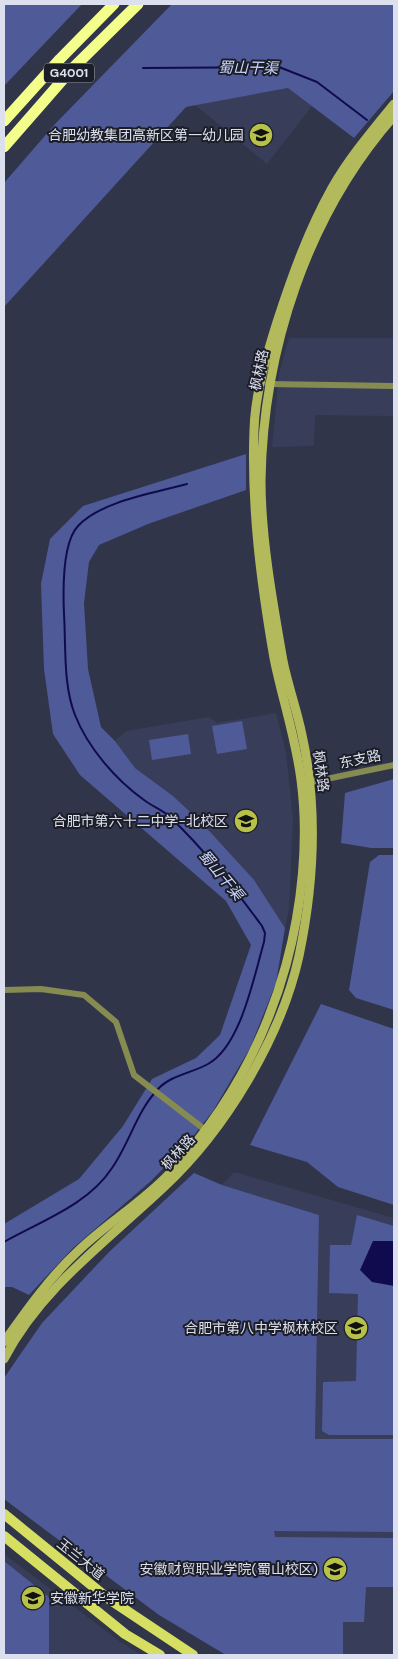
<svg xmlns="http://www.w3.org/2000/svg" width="398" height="1659" font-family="'DM Sans','Noto Sans SC',sans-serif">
  <rect width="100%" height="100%" fill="#30354a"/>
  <!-- built -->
  <g fill="#383e5a">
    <path d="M288,88l24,18 -45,58 -72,-59z"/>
    <path d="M289,338h105v78l-79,-1 -1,31 -42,1 7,-73z"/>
    <path d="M276,713l10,40 7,66 -4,90 -4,19 -32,-48 -51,-57 -29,-27 -38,-28 -20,-27 11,-10 83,-14 8,6z"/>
    <path d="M234,1172l160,46v437h-68l-100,-173 89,-43 4,-224 -97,-30z"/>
    <path d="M4,1554l115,87 22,14h-137z"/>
  </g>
  <!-- green -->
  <g fill="#4f5a98">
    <path d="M4,4h78l-78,82z"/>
    <path d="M172,4h222v87l-40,47 -66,-50 -102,19 -182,200v-124l52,-60z"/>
    <path d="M246,454v36l-98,34 -49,21 -10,17 -5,41 4,66 13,58 14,14 20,27 38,28 29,27 52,57 31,48 -9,55 -26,65 -37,63 -26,33 -36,37 -78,67 -44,47 -17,-8h-8v-63l75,-45 44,-53 29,-47 44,-21 24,-23 31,-90 -25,-44 -146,-126 -27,-41 -9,-65 -3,-85 9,-45 33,-33z"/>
    <path d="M242,721l5,28 -30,5 -5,-28z"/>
    <path d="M188,734l3,20 -39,6 -3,-20z"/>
    <path d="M394,779v69h-23l-30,-5 4,-50z"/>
    <path d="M379,855h15v155l-38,-12 -7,-8 21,-128z"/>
    <path d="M321,1004l73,25v176l-56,-18 -31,-25 -57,-17z"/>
    <path d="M194,1173l28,12 97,30 -4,224h79v93l-120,-1 1,6 119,1v49h-28l-2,35h-21v33h-117l-67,-40 -155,-116v-121l38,-55 67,-71z"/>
    <path d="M357,1215l37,11v209h-65l-7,-4 1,-49 33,-1 2,-87 -29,-1 1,-48h21z"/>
    <path d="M4,1561l45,36v58h-45z"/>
  </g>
  <!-- water -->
  <path fill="#100b4f" d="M373,1241h21v45l-22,-4 -12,-12z"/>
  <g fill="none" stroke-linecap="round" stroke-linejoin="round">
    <!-- stream -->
    <g stroke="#100b4f" stroke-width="2">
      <path d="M143,68l136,-1 38,15 50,38"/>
      <path d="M4,1242c37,-21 84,-37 108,-74 17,-24 25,-57 46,-79 13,-14 34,-16 50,-25 33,-18 46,-88 56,-122l1,-9 -3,-7c-28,-38 -58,-77 -93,-110 -7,-6 -17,-10 -25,-16 -28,-20 -56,-52 -69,-85 -12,-30 -9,-69 -11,-101 -1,-23 -2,-71 14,-88 23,-25 77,-33 109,-42"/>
    </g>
    <!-- minor -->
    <g stroke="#868b52" stroke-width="6">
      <path d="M268,384l126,2"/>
      <path d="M307,783l87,-18"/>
      <path d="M4,990l37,-1 43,6 32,27 18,53 74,57"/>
    </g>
    <!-- secondary -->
    <g stroke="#b3ba5c" stroke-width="9">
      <path d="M4,1342c22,-31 46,-65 74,-91 28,-27 63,-48 90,-76 56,-60 96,-130 118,-210 16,-58 23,-125 15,-185 -5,-41 -19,-82 -27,-122 -13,-75 -23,-151 -20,-228 1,-36 12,-73 23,-108 15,-46 31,-91 55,-134 17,-30 40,-57 62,-84"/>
      <path d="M4,1359c37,-71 103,-118 160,-172 61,-57 117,-149 135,-231 15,-72 19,-149 3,-221 -5,-25 -14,-49 -19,-74 -10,-57 -22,-123 -22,-180 2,-131 46,-266 133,-365"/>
    </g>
    <!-- primary -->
    <g stroke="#d6df61" stroke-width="10">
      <path d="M4,1514l102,83 87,58"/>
      <path d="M4,1536l121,98 35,21"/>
    </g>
    <!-- motorway -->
    <g stroke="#f4fe8a" stroke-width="11">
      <path d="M4,121l56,-62 54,-55"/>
      <path d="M4,147l69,-79 65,-64"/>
    </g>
  </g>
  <!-- icons -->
  <defs>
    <g id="school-disc" transform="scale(1.25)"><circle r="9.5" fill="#b8c147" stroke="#1b1d27"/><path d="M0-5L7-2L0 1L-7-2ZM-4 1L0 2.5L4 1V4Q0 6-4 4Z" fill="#111"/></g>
    <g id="university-disc" transform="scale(1.25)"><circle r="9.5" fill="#b8c147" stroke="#1b1d27"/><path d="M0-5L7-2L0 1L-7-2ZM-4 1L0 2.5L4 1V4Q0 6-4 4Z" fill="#111"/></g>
  </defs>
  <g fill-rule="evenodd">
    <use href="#school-disc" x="261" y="135"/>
    <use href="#school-disc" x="246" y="821"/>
    <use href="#school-disc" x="356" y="1328"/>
    <use href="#university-disc" x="335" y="1569"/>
    <use href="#university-disc" x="33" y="1598"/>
  </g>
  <g text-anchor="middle" stroke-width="4" stroke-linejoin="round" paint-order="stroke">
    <!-- shield labels -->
    <rect fill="#1b1d27" stroke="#a2a6b2" stroke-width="1" x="44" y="63.5" width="50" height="19" rx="4"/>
    <g font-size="12" font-weight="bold" fill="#dce0ee">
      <text x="69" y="77">G4001</text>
    </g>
    <!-- poi labels -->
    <g font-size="14" fill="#dce0ee" stroke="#1b1d27" text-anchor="end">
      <text x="244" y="140">合肥幼教集团高新区第一幼儿园</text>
      <text x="228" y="826">合肥市第六十二中学-北校区</text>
      <text x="338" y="1333">合肥市第八中学枫林校区</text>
      <text x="318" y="1574">安徽财贸职业学院(蜀山校区)</text>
      <text x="50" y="1603" text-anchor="start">安徽新华学院</text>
    </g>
    <!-- street labels -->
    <g font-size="14" fill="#dce0ee" stroke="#1b1d27">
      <text transform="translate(259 370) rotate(-78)" y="5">枫林路</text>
      <text transform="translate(360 759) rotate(-12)" y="5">东支路</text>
      <text transform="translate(321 771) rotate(82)" y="5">枫林路</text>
      <text transform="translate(178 1152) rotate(-48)" y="5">枫林路</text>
      <text transform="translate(81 1559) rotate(39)" y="5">玉兰大道</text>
    </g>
    <!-- water labels -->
    <g font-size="15" font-style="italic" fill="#cbd5fe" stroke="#1b1d27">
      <text transform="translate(248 68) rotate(1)" y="5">蜀山干渠</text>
      <text transform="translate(221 875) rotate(50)" y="5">蜀山干渠</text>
    </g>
  </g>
  <!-- border -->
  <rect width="398" height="1659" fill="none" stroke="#dce0ee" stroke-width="10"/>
</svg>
